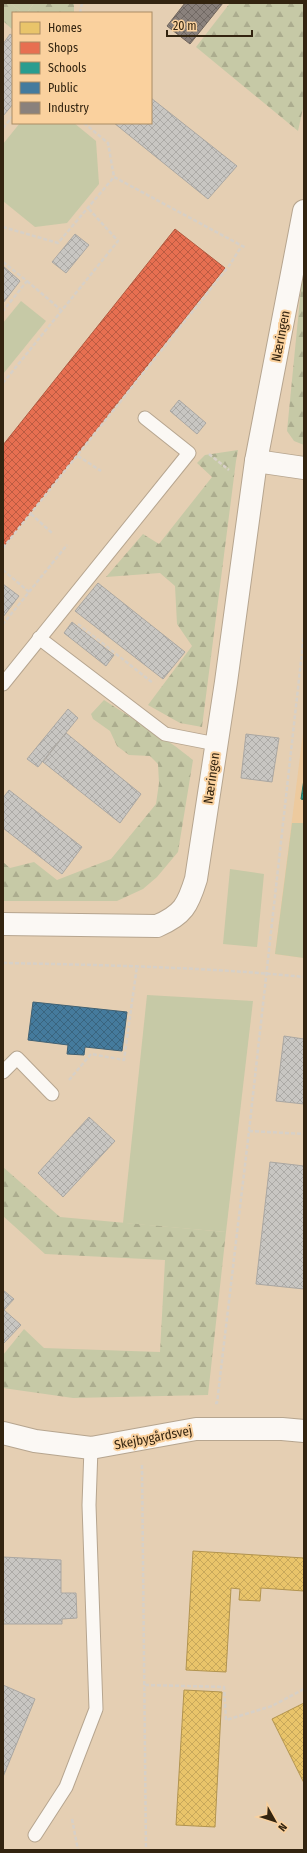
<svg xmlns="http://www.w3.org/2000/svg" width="307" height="1853" font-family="'Fira Sans Condensed',sans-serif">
  <defs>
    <pattern id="forest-firs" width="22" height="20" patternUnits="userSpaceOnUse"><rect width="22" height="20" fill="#c6c9a6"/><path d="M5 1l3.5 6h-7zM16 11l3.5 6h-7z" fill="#abac8e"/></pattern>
    <pattern id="homes-cross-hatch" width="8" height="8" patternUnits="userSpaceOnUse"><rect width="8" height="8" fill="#e9c46a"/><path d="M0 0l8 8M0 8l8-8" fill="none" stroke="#c8a85b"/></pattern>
    <pattern id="shops-cross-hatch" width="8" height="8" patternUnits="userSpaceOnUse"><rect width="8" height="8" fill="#e76f51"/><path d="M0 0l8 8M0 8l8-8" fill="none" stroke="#bc5b42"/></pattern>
    <pattern id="schools-cross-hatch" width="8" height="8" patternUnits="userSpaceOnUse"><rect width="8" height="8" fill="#2a9d8f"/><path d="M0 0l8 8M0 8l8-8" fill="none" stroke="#258073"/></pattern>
    <pattern id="public-cross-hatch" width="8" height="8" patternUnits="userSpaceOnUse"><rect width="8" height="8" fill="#457b9d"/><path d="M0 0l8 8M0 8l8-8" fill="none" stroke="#3a657f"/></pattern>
    <pattern id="industry-cross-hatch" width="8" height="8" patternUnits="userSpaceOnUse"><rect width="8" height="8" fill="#8a817c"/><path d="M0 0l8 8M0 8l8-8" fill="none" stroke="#716964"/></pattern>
    <pattern id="building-cross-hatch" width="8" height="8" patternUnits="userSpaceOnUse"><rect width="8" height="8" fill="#c8c6c2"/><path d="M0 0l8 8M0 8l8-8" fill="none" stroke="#acaaa6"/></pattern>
  </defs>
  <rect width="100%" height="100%" fill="#e5cfb3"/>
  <!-- built -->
  <path fill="#edca9e" d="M304,725v233l-29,-4z"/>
  <!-- green -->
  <g fill="#c6c9a6">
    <path d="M10,3h24l-7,10h-4z"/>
    <path d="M20,123h54l22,18 3,43 -32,39 -32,4 -32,-26v-57z"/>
    <path d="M21,301l25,20 -43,53v-51z"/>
    <path d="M292,823h12v135l-29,-4z"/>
    <path d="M230,869l34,5 -7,73 -34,-3z"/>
    <path d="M147,995l106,6 -27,231 -103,-9z"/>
  </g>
  <!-- forest -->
  <g fill="url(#forest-firs)">
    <path d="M3,3h7l13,10h-10v17l-10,-9z"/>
    <path d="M34,3h40v10h-47z"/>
    <path d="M230,3h74v101l-6,27 -102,-84z"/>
    <path d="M302,278h2v167l-10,-4 -7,-10z"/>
    <path d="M238,450l-2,11 -34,266 -22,-4 -32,-18 44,-59 -15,-22 -2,-38 -15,-13 -54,4 37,-43 16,10 53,-67 -15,-14 8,-8z"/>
    <path d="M104,700l71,46 18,14 -15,92 -21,25 -14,12 -26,12h-114v-39l7,6 24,-6 23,18 54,-21 45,-55 3,-21 -1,-19 -8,-8 -21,-1 -12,-9 -7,-15 -17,-12 -2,-5z"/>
    <path d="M3,1167l57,50 166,15 -18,163 -135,3 -70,-10v-33l21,-26 20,19 116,4 5,-92 -120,-6 -42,-38z"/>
  </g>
  <!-- homes -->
  <g fill="url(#homes-cross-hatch)" stroke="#b2944f">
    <path d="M193,1551l111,7v33l-43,-3 -1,13 -21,-1 1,-11 -9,-1 -5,84 -40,-2z"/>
    <path d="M184,1690l38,2 -7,135 -39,-2z"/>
    <path d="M304,1703v80l-32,-64z"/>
  </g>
  <!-- shops -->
  <path fill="url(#shops-cross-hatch)" stroke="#b1583e" d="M175,229l50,39 -222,279v-102z"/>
  <!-- schools -->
  <path fill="url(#schools-cross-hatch)" stroke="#2d7969" d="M304,779v21l-3,-1z"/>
  <!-- public -->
  <path fill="url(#public-cross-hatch)" stroke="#406173" d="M33,1002l94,10 -5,39 -37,-4 -1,8 -17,-1 1,-9 -40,-5z"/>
  <!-- industry -->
  <path fill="url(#industry-cross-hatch)" stroke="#70655c" d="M185,3h38l-33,41 -23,-18z"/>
  <!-- building -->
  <g fill="url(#building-cross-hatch)" stroke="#aaa7a2">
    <path d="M10,34l3,2v68l-10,12v-72z"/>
    <path d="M151,98l86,68 -29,33 -94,-76h37z"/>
    <path d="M75,234l14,11 -23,28 -14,-11z"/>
    <path d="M3,266l17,15 -17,22z"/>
    <path d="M179,400l27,23 -9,11 -27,-23z"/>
    <path d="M98,583l87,69 -22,27 -88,-68z"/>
    <path d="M3,584l16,12 -16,21z"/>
    <path d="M72,622l42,33 -8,11 -42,-33z"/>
    <path d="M68,709l10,9 -40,49 -11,-8z"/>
    <path d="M66,733l75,61 -21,29 -77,-61z"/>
    <path d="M246,734l33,4 -7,44 -31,-4z"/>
    <path d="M9,790l73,57 -20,27 -59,-46v-30z"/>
    <path d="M284,1036l20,3v65l-28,-3z"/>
    <path d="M89,1117l26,24 -52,56 -25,-24z"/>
    <path d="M270,1162l34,4v123l-48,-5z"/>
    <path d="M3,1290l11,9 -10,11 17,15 -18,19z"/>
    <path d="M3,1557l58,3v33h15l1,25 -15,1v5h-59z"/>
    <path d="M3,1685l32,14 -32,78z"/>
  </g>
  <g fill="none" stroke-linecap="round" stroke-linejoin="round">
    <!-- service casing -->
    <g stroke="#b6a58f" stroke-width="15">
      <g id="service">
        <path d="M39,638l126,96 51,10"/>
        <path d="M3,684l186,-231 -44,-35"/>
        <path d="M3,1072l14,-14 35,36"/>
        <path d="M35,1835l31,-48 30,-78 -7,-204 2,-57"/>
      </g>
    </g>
    <!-- minor casing -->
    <g stroke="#b6a58f" stroke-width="24">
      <g id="minor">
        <path d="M256,461l48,7"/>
        <path d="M3,924l154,2c26,-11 31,-21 39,-47l30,-197 30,-221 48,-250"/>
        <path d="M3,1433l32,8 56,7 105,-19h86l22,2"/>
      </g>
    </g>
    <!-- path -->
    <g stroke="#d7d0c7" stroke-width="2.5" stroke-dasharray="4 2" stroke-linecap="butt">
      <path d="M80,13l2,-10"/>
      <path d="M84,123l24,20 6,34"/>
      <path d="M3,128l10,-12"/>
      <path d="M3,227l55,16 56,-66 132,71"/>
      <path d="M3,262l24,19 -24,30"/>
      <path d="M27,281l34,29"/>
      <path d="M3,383l115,-142 -30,-33"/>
      <path d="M209,454l20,16"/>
      <path d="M78,456l23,15"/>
      <path d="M31,514l21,19"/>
      <path d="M3,548l226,-282 12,-19"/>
      <path d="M3,570l26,22 -26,32"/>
      <path d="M29,592l38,-47"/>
      <path d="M78,624l75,59"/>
      <path d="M3,963c100,2 201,4 301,14"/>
      <path d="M69,1080l22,-26 33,6 13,-94"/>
      <path d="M249,1131l55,3"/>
      <path d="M215,1403h2l32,-272 55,-497"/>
      <path d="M142,1465l4,385"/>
      <path d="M145,1685l79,2 2,33 46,-14 32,-17"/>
      <path d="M72,1819l6,31"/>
    </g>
    <!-- service -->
    <use href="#service" stroke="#fbf8f4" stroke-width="13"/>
    <!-- minor -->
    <use href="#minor" stroke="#fbf8f4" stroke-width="22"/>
  </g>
  <g text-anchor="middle" stroke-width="4" stroke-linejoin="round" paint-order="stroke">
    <!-- street labels -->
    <g font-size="13" fill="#332410" stroke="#fad19e">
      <text transform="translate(280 336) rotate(-79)" y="5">Næringen</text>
      <text transform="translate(211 778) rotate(-82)" y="5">Næringen</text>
      <text transform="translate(153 1437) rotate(-11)" y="5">Skejbygårdsvej</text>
    </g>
  </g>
  <!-- border -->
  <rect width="307" height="1853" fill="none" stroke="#332410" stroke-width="8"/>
  <!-- legend -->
  <rect x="12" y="12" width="140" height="112" fill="#fad19e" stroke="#aa8c65"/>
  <rect x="20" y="22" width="20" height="12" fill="#e9c46a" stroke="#aa8c65"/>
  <text x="48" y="32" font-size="12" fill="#332410">Homes</text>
  <rect x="20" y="42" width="20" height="12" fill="#e76f51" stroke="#aa8c65"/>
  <text x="48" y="52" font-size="12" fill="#332410">Shops</text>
  <rect x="20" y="62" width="20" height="12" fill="#2a9d8f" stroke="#aa8c65"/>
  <text x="48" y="72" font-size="12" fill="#332410">Schools</text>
  <rect x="20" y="82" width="20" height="12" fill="#457b9d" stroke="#aa8c65"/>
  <text x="48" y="92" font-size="12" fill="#332410">Public</text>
  <rect x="20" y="102" width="20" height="12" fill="#8a817c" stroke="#aa8c65"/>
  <text x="48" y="112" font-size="12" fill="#332410">Industry</text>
  <!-- north arrow -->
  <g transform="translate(275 1821) rotate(129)" stroke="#fad19e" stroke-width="3" paint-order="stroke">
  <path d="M0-3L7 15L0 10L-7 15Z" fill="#332410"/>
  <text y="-6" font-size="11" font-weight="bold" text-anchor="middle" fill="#332410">N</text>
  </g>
  <!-- scale -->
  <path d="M167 30v6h85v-6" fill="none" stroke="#332410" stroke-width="2"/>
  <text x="173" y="30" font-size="12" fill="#332410" stroke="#fad19e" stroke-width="3" paint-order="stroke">20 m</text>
</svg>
